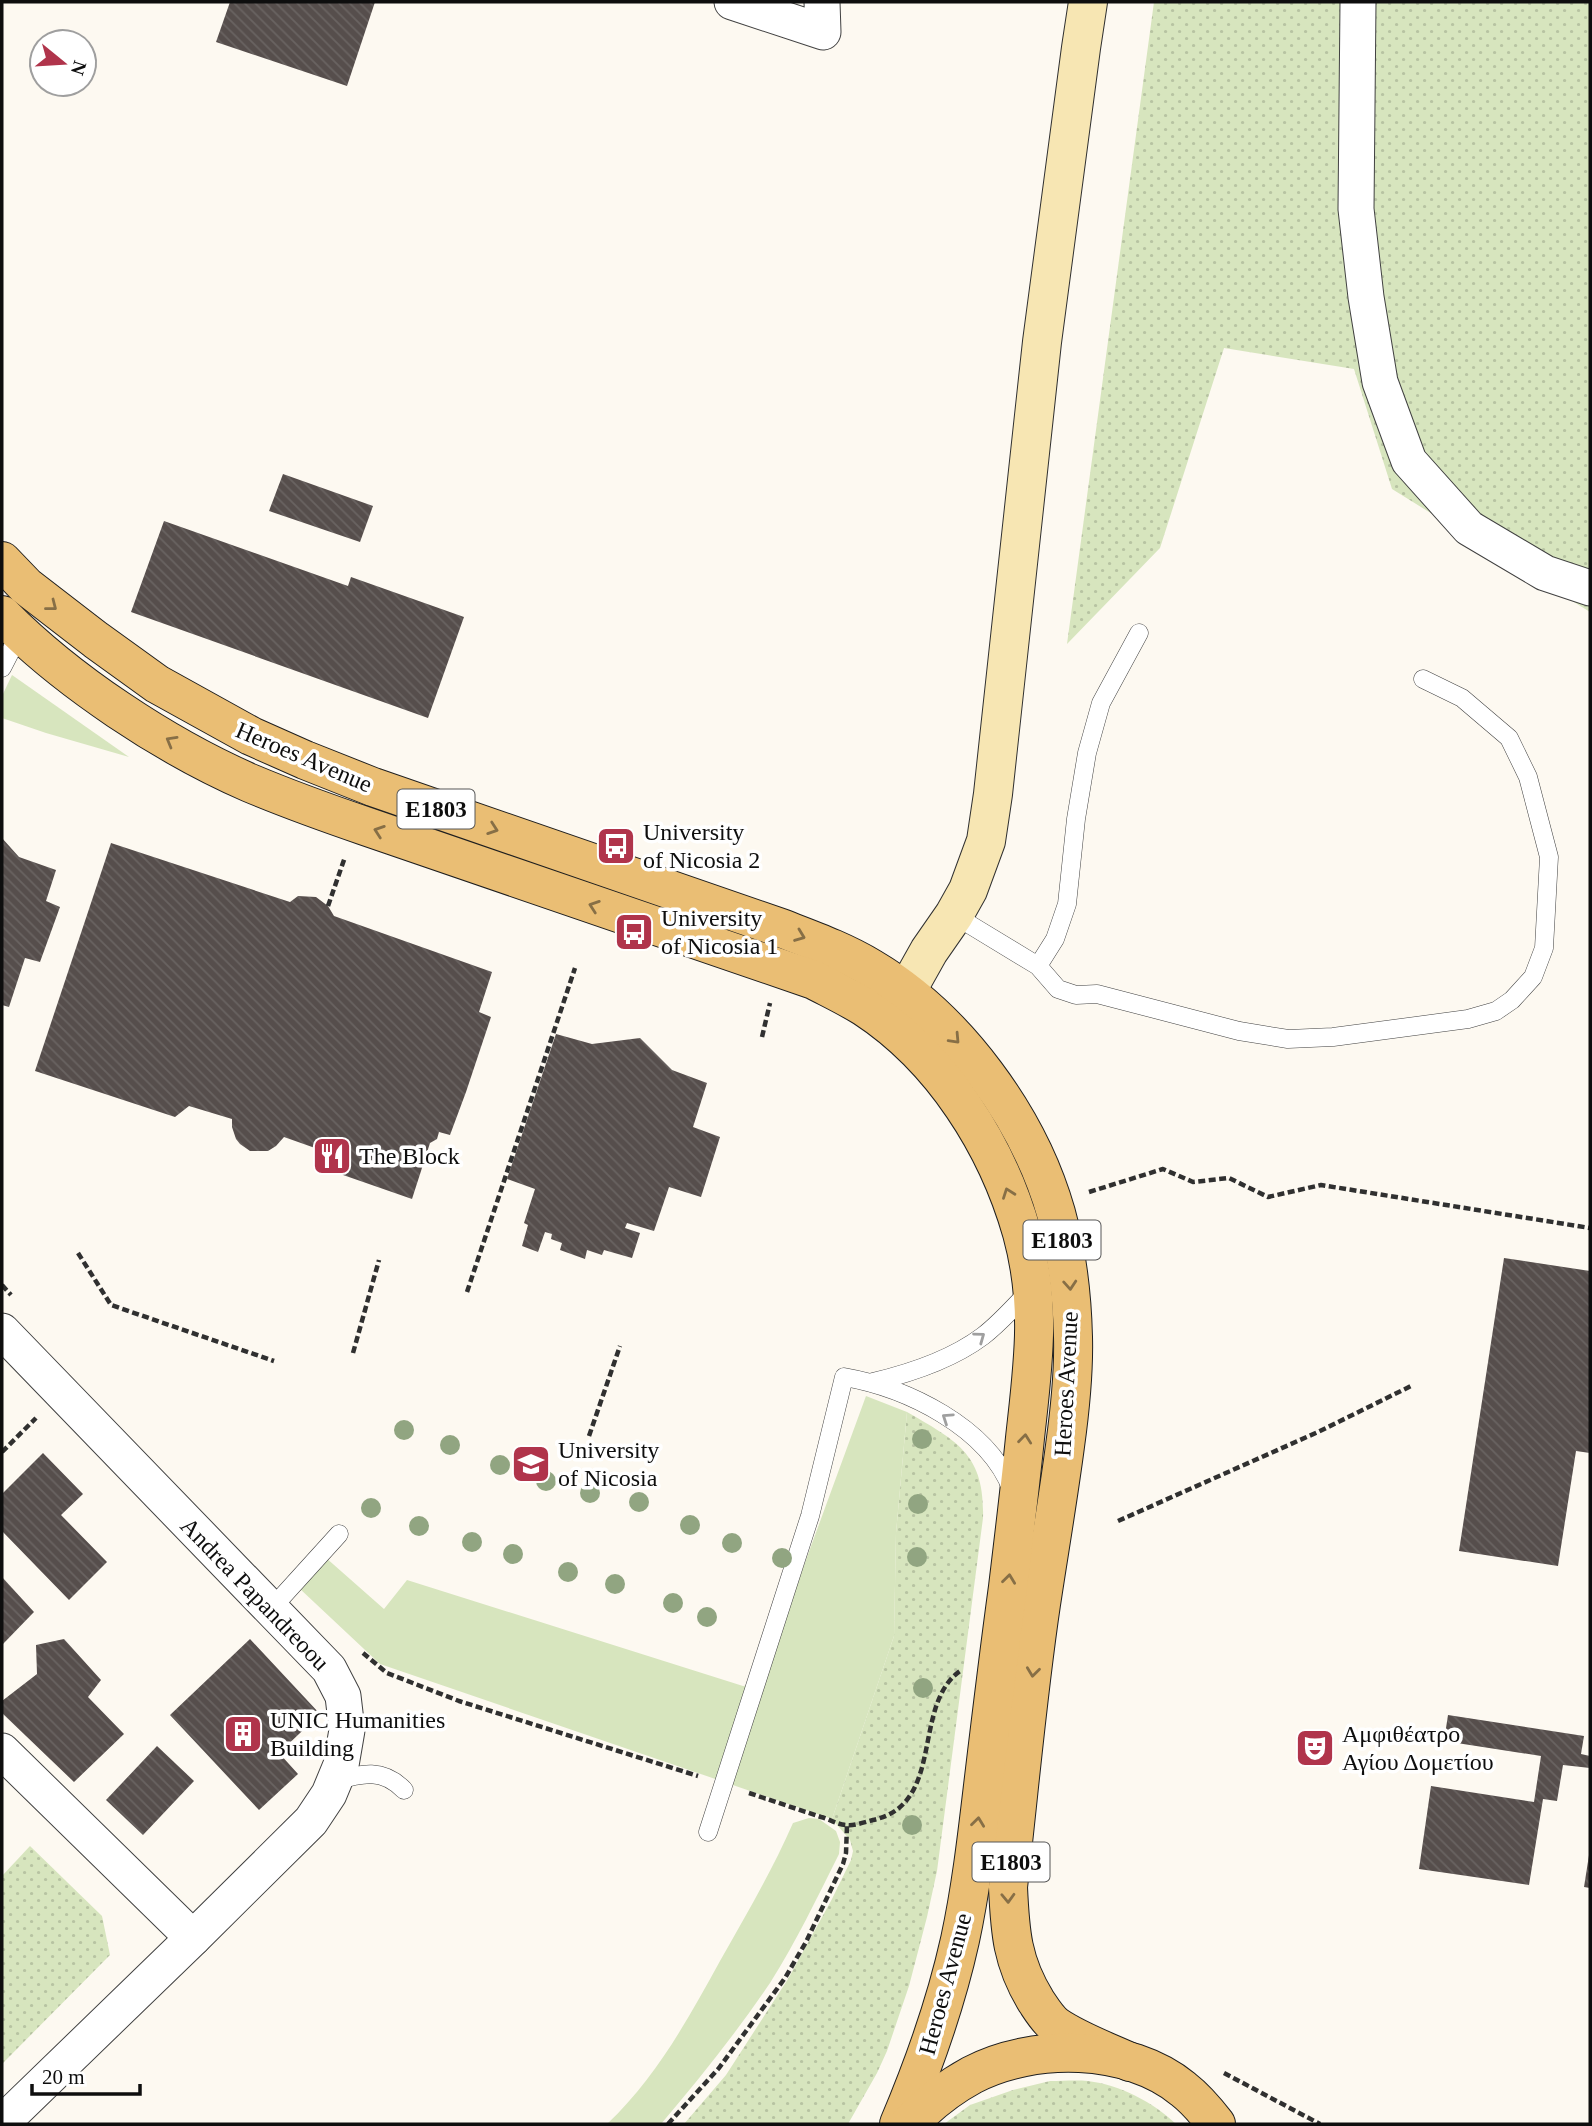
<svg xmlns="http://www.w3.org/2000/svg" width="1592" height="2126" font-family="Georgia,serif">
  <defs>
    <pattern id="grass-dots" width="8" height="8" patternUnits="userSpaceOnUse" patternTransform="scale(1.75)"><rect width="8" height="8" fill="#d7e5be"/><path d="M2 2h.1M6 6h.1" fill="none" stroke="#b7c3a2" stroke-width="1.8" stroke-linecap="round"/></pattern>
    <pattern id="building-back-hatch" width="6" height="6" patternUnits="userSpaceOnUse" patternTransform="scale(1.75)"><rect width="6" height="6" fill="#564e4c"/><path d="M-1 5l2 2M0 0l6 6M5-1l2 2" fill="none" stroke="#696361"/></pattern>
  </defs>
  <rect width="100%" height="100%" fill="#fdf9f1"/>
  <!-- grass -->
  <g fill="url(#grass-dots)">
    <path d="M1154,2h436v610l-198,-123 -38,-120 -130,-21 -64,200 -93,96z"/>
    <path d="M907,1412c50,29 78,42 76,106l-46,353 -10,46 -18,69 -22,65 -10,22 -29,51h-164l42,-49 62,-96 44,-80 19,-39 2,-9 -3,-11 -18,-21 62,-183 2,-103z"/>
    <path d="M30,1846l72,70 8,39 -108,109v-188z"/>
    <path d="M1050,2081c12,0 26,-1 38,0 32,4 65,21 88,43h-232l26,-19 43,-15z"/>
  </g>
  <!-- garden -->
  <g fill="#d7e5be">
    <path d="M12,675l117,82 -83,-24 -44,-15v-22z"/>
    <path d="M866,1396l41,16 -11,121 -2,103 -62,183 -452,-155 -81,-76 26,-31 59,52 23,-29 336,106 9,-1 14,-16z"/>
    <path d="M809,1818l10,1 17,12 4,11 -1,12c-22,44 -43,88 -69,129 -33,49 -71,96 -109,141h-54c49,-46 81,-105 113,-163 26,-46 52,-90 73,-138z"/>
  </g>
  <!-- building -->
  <g fill="url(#building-back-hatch)">
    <path d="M230,2h145l-28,84 -131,-44z"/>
    <path d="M283,474l90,32 -13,36 -91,-31z"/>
    <path d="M164,521l184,65 3,-9 113,40 -36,101 -297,-106z"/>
    <path d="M2,838l17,19 37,13 -10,31 14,6 -20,55 -15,-4 -16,49 -7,-2z"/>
    <path d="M111,843l179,59 8,-6 18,1 12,9 6,10 158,56 -13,40 12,5 -25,75 -16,43 -11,-3 -2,7 -7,4 -18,56 -89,-31 -8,-20 -31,-11 -8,9 -8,5h-18l-10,-7 -4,-5 -4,-12v-8l-43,-13 -14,11 -140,-46z"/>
    <path d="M556,1034l36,10 48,-6 32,32 35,13 -14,44 27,10 -19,60 -32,-10 -15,44 -27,-8 -2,5 15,5 -8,25 -28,-8 -2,5 -15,-5 -2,9 -25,-9 2,-7 -11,-4 1,-5 -7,-2 -7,20 -16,-6 6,-21 -4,-2 11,-34 -28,-10z"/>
    <path d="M1504,1258l86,13v182l-14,-2 -18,115 -99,-15z"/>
    <path d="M43,1453l40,41 -22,21 46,47 -38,38 -67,-69v-37z"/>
    <path d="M2,1577l32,35 -32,33z"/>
    <path d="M64,1639l37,41 -13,17 36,37 -50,48 -72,-69v-12l35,-27 -1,-29z"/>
    <path d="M250,1639l70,75 -41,39 19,21 -39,36 -89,-95z"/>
    <path d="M1448,1715l136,21 -3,18 9,2v12l-27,-3 -6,36 -14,-2 -14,86 -110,-16 12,-83 103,16 7,-46 -97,-15z"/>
    <path d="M157,1746l37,35 -51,54 -37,-35z"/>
    <path d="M1589,1855h1v33l-6,-1z"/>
  </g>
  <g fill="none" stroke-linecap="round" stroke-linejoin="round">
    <!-- lane casing -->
    <g stroke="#414141" stroke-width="19">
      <g id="lane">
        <path d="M2,668l18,-35"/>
        <path d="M954,915l84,51 20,23 18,6 21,-1 142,37 49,8 45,-2 135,-18 28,-8 16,-11 21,-23 11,-29 5,-91 -21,-80 -19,-39 -47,-40 -39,-19"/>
        <path d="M1038,966l17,-27 12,-35 9,-85 11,-66 14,-50 38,-70"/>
        <path d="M873,1382c38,-9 78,-22 110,-46 17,-13 32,-30 47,-46"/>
        <path d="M271,1609l68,-75"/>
        <path d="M335,1781c27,-8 48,-13 69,9"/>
        <path d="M708,1832l102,-316 34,-139c63,11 144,50 168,113"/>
      </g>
    </g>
    <!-- street casing -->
    <g stroke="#414141" stroke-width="37">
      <g id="street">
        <path d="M732,2l91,30 -1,-30"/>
        <path d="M1358,2l-2,207 10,88 14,85 29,79 60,67 76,45 45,15"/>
        <path d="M2,1331l327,338 14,27 4,34 -6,35 -12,29 -18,27 -118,117 -191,185"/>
        <path d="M2,1751l191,187"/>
      </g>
    </g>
    <!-- secondary casing -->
    <g stroke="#303030" stroke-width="40">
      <path id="secondary" d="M885,1019l21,-27 23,-41 25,-36 14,-25 18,-49 7,-47 49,-452 39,-294 7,-46"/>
    </g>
    <!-- primary casing -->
    <g stroke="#1f1f1f" stroke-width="40">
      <g id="primary">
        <path d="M2,561l24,25 70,54 61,44 94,52 54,24 68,27 408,141c31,12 62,23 90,40 86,51 158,150 185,245 11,40 16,82 17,124 1,37 -3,73 -8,109 -7,53 -16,105 -24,158 -14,94 -22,189 -33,283 2,45 4,75 28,114 6,9 12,19 20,25 22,15 50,25 74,36"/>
        <path d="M2,615c65,66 163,131 248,168 38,16 77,30 115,43l449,154c17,9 34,17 50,27 78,51 133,138 158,226 20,73 11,132 3,205 -5,50 -11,99 -17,149 -9,66 -17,132 -25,199 -6,51 -12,103 -23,154 -14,63 -36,125 -61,184"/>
        <path d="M909,2124c18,-19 39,-36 63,-49 61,-32 156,-31 211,14 13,10 23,22 33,35"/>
      </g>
    </g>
    <!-- path -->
    <g stroke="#303030" stroke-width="4.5" stroke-dasharray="7 3.5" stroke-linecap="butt">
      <path d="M328,906l17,-49"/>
      <path d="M762,1037l8,-34"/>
      <path d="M1089,1192l74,-23 30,13 36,-4 39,19 53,-12 269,43"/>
      <path d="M78,1253l33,52 163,56"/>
      <path d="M2,1285l9,10"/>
      <path d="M467,1292l108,-324"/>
      <path d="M353,1353l26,-93"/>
      <path d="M589,1436l31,-90"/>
      <path d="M2,1452l34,-34"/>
      <path d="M1118,1521l200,-89 93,-46"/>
      <path d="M363,1653l24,20 72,28 239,75"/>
      <path d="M749,1793c24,8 48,16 72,24 8,2 17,8 26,8 7,1 18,-3 26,-5 73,-16 38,-114 87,-149"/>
      <path d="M1224,2073l96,51"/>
      <path d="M668,2124l51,-56 66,-90 21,-36 37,-78 3,-11 1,-28"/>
    </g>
    <!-- lane -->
    <use href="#lane" stroke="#fff" stroke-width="18"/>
    <!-- street -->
    <use href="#street" stroke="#fff" stroke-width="35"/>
    <!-- secondary -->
    <use href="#secondary" stroke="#f7e6b3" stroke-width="38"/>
    <!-- primary -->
    <use href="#primary" stroke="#eabe74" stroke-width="38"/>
  </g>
  <!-- trees -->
  <g fill="#91a581">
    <circle cx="404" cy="1430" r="10"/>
    <circle cx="922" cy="1439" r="10"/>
    <circle cx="450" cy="1445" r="10"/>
    <circle cx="500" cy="1465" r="10"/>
    <circle cx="546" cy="1481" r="10"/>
    <circle cx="590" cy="1493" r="10"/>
    <circle cx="639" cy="1502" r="10"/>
    <circle cx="918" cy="1504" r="10"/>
    <circle cx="371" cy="1508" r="10"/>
    <circle cx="690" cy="1525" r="10"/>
    <circle cx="419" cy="1526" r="10"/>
    <circle cx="472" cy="1542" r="10"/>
    <circle cx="732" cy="1543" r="10"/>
    <circle cx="513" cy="1554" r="10"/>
    <circle cx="917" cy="1557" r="10"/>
    <circle cx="782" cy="1558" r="10"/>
    <circle cx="568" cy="1572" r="10"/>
    <circle cx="615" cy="1584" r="10"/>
    <circle cx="673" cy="1603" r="10"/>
    <circle cx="707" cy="1617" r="10"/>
    <circle cx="923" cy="1688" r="10"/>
    <circle cx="912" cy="1825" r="10"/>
  </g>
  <!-- one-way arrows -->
  <defs><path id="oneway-chevron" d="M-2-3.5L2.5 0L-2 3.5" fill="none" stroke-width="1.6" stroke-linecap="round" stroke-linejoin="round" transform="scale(1.75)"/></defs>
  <g stroke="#876f46">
    <use href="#oneway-chevron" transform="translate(52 606) rotate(38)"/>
    <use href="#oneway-chevron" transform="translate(171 741) rotate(-150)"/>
    <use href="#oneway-chevron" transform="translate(493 829) rotate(19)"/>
    <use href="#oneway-chevron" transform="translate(379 831) rotate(-161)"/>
    <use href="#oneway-chevron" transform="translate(594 906) rotate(-161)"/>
    <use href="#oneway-chevron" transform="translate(800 936) rotate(21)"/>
    <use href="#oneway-chevron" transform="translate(955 1039) rotate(47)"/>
    <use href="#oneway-chevron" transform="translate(1008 1193) rotate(-110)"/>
    <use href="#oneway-chevron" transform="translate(1070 1285) rotate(86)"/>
    <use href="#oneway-chevron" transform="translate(1025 1439) rotate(-84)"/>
    <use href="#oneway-chevron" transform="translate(1009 1579) rotate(-83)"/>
    <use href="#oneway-chevron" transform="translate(1033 1672) rotate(97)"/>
    <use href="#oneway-chevron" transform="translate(978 1822) rotate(-83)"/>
    <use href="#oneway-chevron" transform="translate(1008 1898) rotate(88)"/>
  </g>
  <g stroke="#9f9f9f">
    <use href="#oneway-chevron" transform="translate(980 1337) rotate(-36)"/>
    <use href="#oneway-chevron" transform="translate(947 1418) rotate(-146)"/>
  </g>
  <!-- icons -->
  <defs>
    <g id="bus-square" transform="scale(2.0125)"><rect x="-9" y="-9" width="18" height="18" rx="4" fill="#b0344b" stroke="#fff"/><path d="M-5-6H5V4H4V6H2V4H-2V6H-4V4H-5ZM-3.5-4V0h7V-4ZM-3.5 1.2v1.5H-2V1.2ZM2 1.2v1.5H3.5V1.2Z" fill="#fff"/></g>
    <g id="restaurant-square" transform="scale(2.0125)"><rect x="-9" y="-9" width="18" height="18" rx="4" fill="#b0344b" stroke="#fff"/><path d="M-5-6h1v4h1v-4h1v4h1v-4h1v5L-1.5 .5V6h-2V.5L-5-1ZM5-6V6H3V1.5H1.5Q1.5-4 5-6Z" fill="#fff"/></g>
    <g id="university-square" transform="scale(2.0125)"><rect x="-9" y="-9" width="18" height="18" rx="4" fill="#b0344b" stroke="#fff"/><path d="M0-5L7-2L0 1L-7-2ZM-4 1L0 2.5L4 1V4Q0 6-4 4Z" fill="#fff"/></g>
    <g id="building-square" transform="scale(2.0125)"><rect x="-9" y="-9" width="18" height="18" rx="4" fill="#b0344b" stroke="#fff"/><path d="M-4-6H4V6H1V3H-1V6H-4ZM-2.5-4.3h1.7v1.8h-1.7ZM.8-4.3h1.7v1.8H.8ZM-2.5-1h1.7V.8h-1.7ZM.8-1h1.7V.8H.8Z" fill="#fff"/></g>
    <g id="theatre-square" transform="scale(2.0125)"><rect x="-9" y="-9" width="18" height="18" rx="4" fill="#b0344b" stroke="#fff"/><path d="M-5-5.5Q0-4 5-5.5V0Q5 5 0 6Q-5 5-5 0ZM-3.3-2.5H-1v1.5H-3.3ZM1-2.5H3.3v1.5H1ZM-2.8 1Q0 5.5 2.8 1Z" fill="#fff"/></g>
  </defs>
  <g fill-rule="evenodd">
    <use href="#bus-square" x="616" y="846"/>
    <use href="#bus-square" x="634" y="932"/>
    <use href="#restaurant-square" x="332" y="1156"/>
    <use href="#university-square" x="531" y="1464"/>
    <use href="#building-square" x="243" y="1734"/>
    <use href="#theatre-square" x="1315" y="1748"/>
  </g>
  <g text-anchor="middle" stroke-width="7" stroke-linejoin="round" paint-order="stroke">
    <!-- shield labels -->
    <g fill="#fff" stroke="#565656" stroke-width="2">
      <rect x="397.5" y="789.5" width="77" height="39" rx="5"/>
      <rect x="1023.5" y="1220.5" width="77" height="39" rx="5"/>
      <rect x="972.5" y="1842.5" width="77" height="39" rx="5"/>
    </g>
    <g font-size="23" font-weight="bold" fill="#0e0e0e">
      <text x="436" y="817">E1803</text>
      <text x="1062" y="1248">E1803</text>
      <text x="1011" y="1870">E1803</text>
    </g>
    <!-- street labels -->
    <g font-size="24" fill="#0e0e0e" stroke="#fff">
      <text transform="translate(304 757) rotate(23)" y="8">Heroes Avenue</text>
      <text transform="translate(1066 1384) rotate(-87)" y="8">Heroes Avenue</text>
      <text transform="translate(255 1594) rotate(46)" y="8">Andrea Papandreoou</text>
      <text transform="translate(945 1984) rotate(-75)" y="8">Heroes Avenue</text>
    </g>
    <!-- poi labels -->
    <g font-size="24" fill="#0e0e0e" stroke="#fff" text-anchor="start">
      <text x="643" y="840">University<tspan x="643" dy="28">of Nicosia 2</tspan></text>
      <text x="661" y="926">University<tspan x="661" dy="28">of Nicosia 1</tspan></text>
      <text x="359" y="1164">The Block</text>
      <text x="558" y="1458">University<tspan x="558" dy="28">of Nicosia</tspan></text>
      <text x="270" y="1728">UNIC Humanities<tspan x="270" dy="28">Building</tspan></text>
      <text x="1342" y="1742">Αμφιθέατρο<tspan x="1342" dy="28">Αγίου Δομετίου</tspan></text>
    </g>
  </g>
  <!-- border -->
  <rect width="1592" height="2126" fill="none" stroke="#0e0e0e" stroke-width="7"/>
  <!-- north arrow -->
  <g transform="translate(63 63) rotate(108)"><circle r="33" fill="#ffffff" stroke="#9f9f9f" stroke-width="2"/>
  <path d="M0-5L12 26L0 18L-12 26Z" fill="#b0344b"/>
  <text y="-10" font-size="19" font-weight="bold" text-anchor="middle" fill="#0e0e0e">N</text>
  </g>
  <!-- scale -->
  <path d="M32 2084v10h108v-10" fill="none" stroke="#0e0e0e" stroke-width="3.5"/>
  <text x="42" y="2084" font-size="21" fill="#0e0e0e" stroke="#ffffff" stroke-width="5" paint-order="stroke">20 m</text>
</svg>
